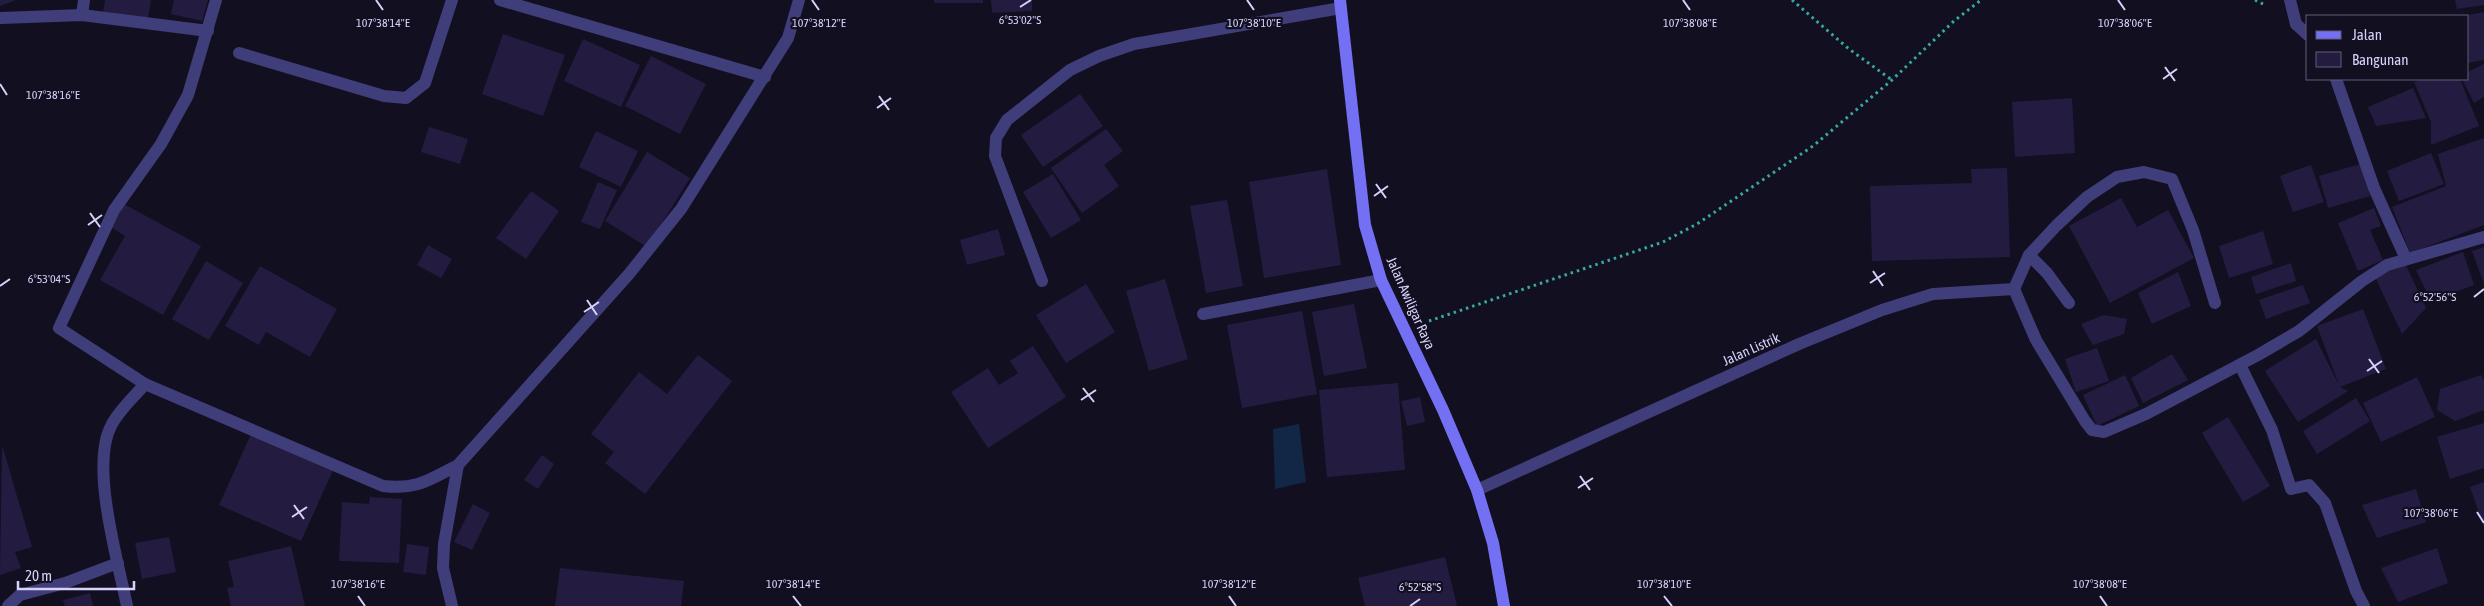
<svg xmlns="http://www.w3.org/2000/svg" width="2484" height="606" font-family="'Asap Condensed',sans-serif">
  <rect width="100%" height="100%" fill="#120f20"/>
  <!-- water -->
  <path fill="#122746" d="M1299,424l7,58 -31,7 -2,-60z"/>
  <!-- building -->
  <g fill="#231c40">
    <path d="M0,0h16l-16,6z"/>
    <path d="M105,0h46l-3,18 -45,-6z"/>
    <path d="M174,0h34l-6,21 -31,-7z"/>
    <rect x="934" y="0" width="49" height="3"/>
    <path d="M991,0h41v11l-40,2z"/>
    <path d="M2455,0h29v5l-27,4z"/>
    <path d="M2484,12v48l-16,3v-48z"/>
    <path d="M503,34l62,21 -22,61 -61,-22z"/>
    <path d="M583,39l57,26 -19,42 -57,-26z"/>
    <path d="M651,56l55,28 -26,50 -55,-28z"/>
    <path d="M2484,64v33l-10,6 -12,-24h6v-7z"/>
    <path d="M2422,79h38l19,47 -48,19v-23l-17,-40z"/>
    <path d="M2413,88l13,30 -50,8 -8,-19z"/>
    <path d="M1080,94l23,32 -60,41 -22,-32z"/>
    <path d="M2072,98l3,55 -60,4 -3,-55z"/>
    <path d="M429,127l39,12 -8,25 -39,-12z"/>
    <path d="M1106,129l17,22 -19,14 15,21 -37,27 -31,-45z"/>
    <path d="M596,131l42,20 -17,36 -42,-20z"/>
    <path d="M2484,138v87l-74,28 -18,-46 54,-21 -8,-32z"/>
    <path d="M647,152l43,26 -43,69 -42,-26z"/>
    <path d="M2431,153l13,31 -45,17 -12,-30z"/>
    <path d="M2360,164l10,32 -42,12 -9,-32z"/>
    <path d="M2311,165l13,37 -31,10 -13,-36z"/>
    <path d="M2007,168l3,89 -138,4 -2,-75 102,-3 -1,-14z"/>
    <path d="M1327,169l14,96 -77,13 -15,-96z"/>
    <path d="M1053,174l28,46 -30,18 -28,-46z"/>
    <path d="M598,182l19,8 -17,39 -19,-7z"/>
    <path d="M531,191l28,20 -33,48 -30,-21z"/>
    <path d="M2121,198l16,29 31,-17 26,48 -84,45 -41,-77z"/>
    <path d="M1227,200l16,86 -37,7 -16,-87z"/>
    <path d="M124,204l77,42 -38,69 -63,-35 25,-44 -14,-9z"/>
    <path d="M2374,208l7,18 -11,4 13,30 -25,11 -20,-48z"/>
    <path d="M998,229l7,26 -38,10 -7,-25z"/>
    <path d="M2263,231l10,33 -44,14 -10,-32z"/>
    <path d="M428,245l24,14 -11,19 -24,-13z"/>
    <path d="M2484,247v37l-12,-33z"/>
    <path d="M2463,252l11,33 -43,16 -15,-31z"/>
    <path d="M206,261l37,22 -34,57 -37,-21z"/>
    <path d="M2291,263l5,18 -40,13 -5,-17z"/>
    <path d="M2405,263l21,45 -24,26 -27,-57z"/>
    <path d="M260,266l77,43 -27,48 -44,-25 -7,13 -34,-19z"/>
    <path d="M2178,272l13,34 -39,18 -14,-31z"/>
    <path d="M1165,279l23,80 -39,12 -23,-80z"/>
    <path d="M1086,284l29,48 -49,31 -30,-48z"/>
    <path d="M2303,285l7,18 -44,16 -7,-19z"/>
    <path d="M1354,304l13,64 -43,8 -12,-64z"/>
    <path d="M2363,309l23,60 -46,18 8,4 -50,31 -33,-51 51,-32 23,46 -22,-59z"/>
    <path d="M1302,311l15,83 -75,14 -15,-83z"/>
    <path d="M2104,315l23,4 -3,15 -31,11 -12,-21z"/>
    <path d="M1033,346l33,51 -78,51 -37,-56 37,-24 11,17 19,-12 -8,-12z"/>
    <path d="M2097,348l12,33 -33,11 -11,-33z"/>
    <path d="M2172,354l16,26 -45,23 -12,-25z"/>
    <path d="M698,355l34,26 -87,113 -40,-31 9,-11 -23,-18 48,-62 28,22z"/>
    <path d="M2125,375l14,31 -42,20 -14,-31z"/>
    <path d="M2481,375l3,5v30l-29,11 -18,-11 3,-21z"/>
    <path d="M2417,377l18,40 -54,25 -18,-39z"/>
    <path d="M1398,383l7,87 -78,7 -8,-87z"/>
    <path d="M1420,397l5,25 -18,4 -6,-25z"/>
    <path d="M2356,398l14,23 -53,33 -14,-23z"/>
    <path d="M2228,417l42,69 -27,16 -41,-69z"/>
    <path d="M2484,423v45l-34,11 -13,-42z"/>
    <path d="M252,432l82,36 -33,73 -82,-36z"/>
    <path d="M2,445l30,102 -17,5 6,16 -21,7z"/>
    <path d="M542,455l12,9 -16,25 -14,-9z"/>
    <path d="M2484,482v45l-14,-40z"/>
    <path d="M2416,489l10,33 -49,16 -15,-33z"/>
    <path d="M370,497l32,2 -3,64 -60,-2 3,-59 27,2z"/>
    <path d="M473,504l17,9 -18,37 -18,-8z"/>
    <path d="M169,537l7,35 -34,7 -7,-36z"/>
    <path d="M407,544l22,3 -3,28 -23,-3z"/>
    <path d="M291,546l14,60h-74l-4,-18 7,-1 -6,-26z"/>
    <path d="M2437,548l11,35 -50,19 -17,-34z"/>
    <path d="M1445,557l12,49h-92l-7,-28z"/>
    <path d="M560,568l124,13 -3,25h-126z"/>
    <path d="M90,593l3,13h-28l-2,-6z"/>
  </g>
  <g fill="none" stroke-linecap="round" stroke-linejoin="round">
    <!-- path -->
    <g stroke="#37a9a2" stroke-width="3" stroke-dasharray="2.5 4" stroke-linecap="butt">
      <path d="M1792,0l57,49 43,31"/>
      <path d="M2255,0l8,4"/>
      <path d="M1429,321l234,-79 34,-18 116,-78 79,-66 62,-59 27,-21"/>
    </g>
    <!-- lane -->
    <g stroke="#403d7b" stroke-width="12">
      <path d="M2290,0l6,24"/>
      <path d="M2029,255l18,18 22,30"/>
      <path d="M1042,281l-47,-125 1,-18 11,-18 63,-50 29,-14 35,-12 207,-36"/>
      <path d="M1203,314l178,-34"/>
      <path d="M8,606l12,-11 45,-12 53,-20"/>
    </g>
    <!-- street -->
    <g stroke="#403d7b" stroke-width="12">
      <path d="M216,0l-28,95 -27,49 -47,66 -55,118 86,56 238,102c34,4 46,-6 75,-21"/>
      <path d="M500,0l265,77"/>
      <path d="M82,15l2,-15"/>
      <path d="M1,18l81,-3 126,16"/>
      <path d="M2296,24l12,11"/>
      <path d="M239,53l145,43 22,2 19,-15 27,-83"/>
      <path d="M2336,79l38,109 32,71"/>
      <path d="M2014,289l22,51 49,81 7,9 12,2 42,-18 112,-59 41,-24 63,-50 25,-16 97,-28"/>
      <path d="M2240,365l32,65 19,59 18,-4 16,18 31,88 8,15"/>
      <path d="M1477,490l322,-146 83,-34 51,-16 81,-5 15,-34 27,-29 31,-29 30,-20 27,-5 28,7 21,51 22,73"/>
      <path d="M127,606c-9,-45 -37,-140 -16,-180 7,-15 23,-29 34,-42"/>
      <path d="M452,606l-9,-38 1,-24 14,-79 171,-191 52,-65 107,-171 11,-38"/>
    </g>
    <!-- secondary -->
    <path stroke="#7370f4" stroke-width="12" d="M1340,0l25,225 16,55 62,130 34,80 16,53 11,63"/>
  </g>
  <!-- ticks -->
  <path fill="none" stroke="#d6d2fb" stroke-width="2" d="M376,0l7,10M812,0l7,10M1247,0l7,10M1683,0l7,10M2118,0l7,10M1020,7l11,-7M2165,67l10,14M2163,79l14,-10M0,84l7,11M879,96l10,14M877,108l14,-10M1376,184l10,14M1374,196l14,-10M90,213l10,14M88,225l14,-10M1873,271l10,15M1870,283l15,-10M0,286l10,-7M2474,297l10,-8M587,300l10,15M584,312l15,-10M2369,359l10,14M2367,371l15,-10M1083,388l11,14M1081,400l15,-10M1580,476l10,14M1578,488l15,-10M294,505l10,14M2477,512l7,11M292,517l15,-10M358,596l7,10M793,596l8,10M1229,596l7,10M1664,596l8,10M2100,596l7,10M1410,606l10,-7"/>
  <g text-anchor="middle" stroke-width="4.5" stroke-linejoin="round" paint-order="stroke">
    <!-- street labels -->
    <g font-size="14" fill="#d6d2fb" stroke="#120f20">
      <text transform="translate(1411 303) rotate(66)" y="5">Jalan Awiligar Raya</text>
      <text transform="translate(1751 349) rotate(-24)" y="5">Jalan Listrik</text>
    </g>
  </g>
  <g font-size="12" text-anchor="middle" fill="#d6d2fb" stroke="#120f20" stroke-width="4.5" stroke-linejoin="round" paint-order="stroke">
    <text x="1020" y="24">6°53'02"S</text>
    <text x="383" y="27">107°38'14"E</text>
    <text x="819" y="27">107°38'12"E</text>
    <text x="2125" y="27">107°38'06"E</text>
    <text x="1254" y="27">107°38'10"E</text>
    <text x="1690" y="27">107°38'08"E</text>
    <text x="53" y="99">107°38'16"E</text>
    <text x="49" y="283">6°53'04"S</text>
    <text x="2435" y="301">6°52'56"S</text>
    <text x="2431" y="517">107°38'06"E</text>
    <text x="358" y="588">107°38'16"E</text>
    <text x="793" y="588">107°38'14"E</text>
    <text x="1229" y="588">107°38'12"E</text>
    <text x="1664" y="588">107°38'10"E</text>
    <text x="2100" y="588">107°38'08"E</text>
    <text x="1420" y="591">6°52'58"S</text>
  </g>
  <!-- legend -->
  <rect x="2306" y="15" width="162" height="65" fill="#120f20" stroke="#605d78"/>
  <rect x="2316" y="31" width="25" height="8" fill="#7370f4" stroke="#605d78"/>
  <text x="2352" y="40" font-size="15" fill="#d6d2fb">Jalan</text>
  <rect x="2316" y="52" width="25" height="15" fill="#231c40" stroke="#605d78"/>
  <text x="2352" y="65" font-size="15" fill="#d6d2fb">Bangunan</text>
  <!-- scale -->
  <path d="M18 581v8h116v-8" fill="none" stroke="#d6d2fb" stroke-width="2.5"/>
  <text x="25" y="581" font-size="15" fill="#d6d2fb" stroke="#120f20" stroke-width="4" paint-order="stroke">20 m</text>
</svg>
